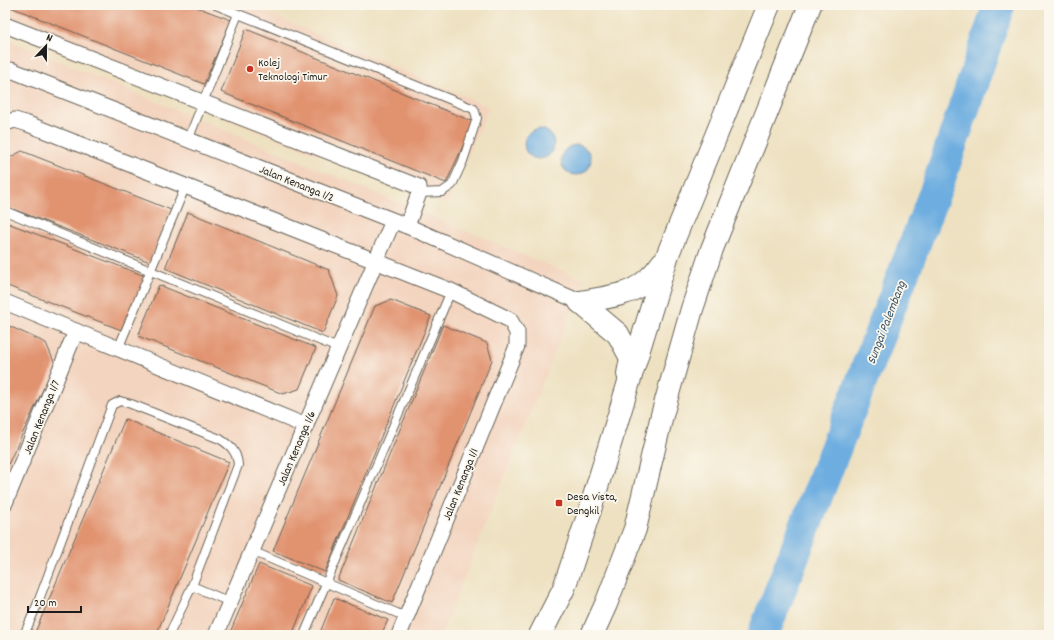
<svg xmlns="http://www.w3.org/2000/svg" width="1054" height="640" font-family="Dekko,sans-serif">
  <rect width="100%" height="100%" fill="#fbf7ec"/>
  <filter id="ink" filterUnits="userSpaceOnUse"><feTurbulence type="fractalNoise" baseFrequency=".025" numOctaves="2"/><feDisplacementMap in="SourceGraphic" scale="8" xChannelSelector="R" yChannelSelector="G"/><feConvolveMatrix kernelMatrix="1 2 1 2 8 2 1 2 1" color-interpolation-filters="sRGB"/></filter>
  <filter id="wash" filterUnits="userSpaceOnUse"><feTurbulence type="fractalNoise" baseFrequency=".012" numOctaves="4" result="noise"/><feDisplacementMap in="SourceGraphic" scale="16" xChannelSelector="R" yChannelSelector="G"/><feGaussianBlur stdDeviation="0.9" result="paint"/><feColorMatrix in="noise" values="0 0 0 0 0 0 0 0 0 0 0 0 0 0 0 0 0 1.4 0 .05"/><feComposite in="paint" operator="in"/></filter>
  <g filter="url(#wash)">
    <rect width="100%" height="100%" fill="#eee1c1"/>
    <!-- built -->
    <g fill="#f3d4bf">
      <path d="M5,5h243l241,102 -42,98 -442,-174z"/>
      <path d="M6,39l578,241 -143,355h-436z"/>
    </g>
    <!-- water -->
    <g fill="#6dade0" stroke="#44647e">
      <circle cx="539" cy="144" r="15"/>
      <circle cx="576" cy="160" r="15"/>
    </g>
    <g fill="none" stroke-linecap="round" stroke-linejoin="round">
      <!-- river -->
      <path stroke="#6dade0" stroke-width="32" d="M763,635l175,-451 61,-179"/>
    </g>
    <g id="blocks">
      <!-- building -->
      <g fill="#e1936f">
        <path d="M9,5h182l40,15 -27,64 -196,-78z"/>
        <path d="M246,29l228,93 -28,61 -225,-91z"/>
        <path d="M22,151l149,59 -21,52 -145,-56v-46z"/>
        <path d="M188,212l141,58 9,26 -15,37 -158,-65z"/>
        <path d="M5,222l140,54 -21,55 -119,-46z"/>
        <path d="M159,285l157,63 -17,41 -16,5 -145,-58z"/>
        <path d="M391,300l40,16 -106,256 -52,-21 102,-245z"/>
        <path d="M443,325l44,18 5,17 -100,243 -54,-23z"/>
        <path d="M9,326l37,17 9,21 -50,107v-136z"/>
        <path d="M125,419l104,43 -73,173h-122z"/>
        <path d="M259,564l53,22 -20,49h-63z"/>
        <path d="M334,598l54,22 -7,15h-62z"/>
      </g>
    </g>
  </g>
  <g filter="url(#ink)">
    <use href="#blocks" fill-opacity="0" stroke="#666156" stroke-width="1"/>
    <g fill="none" stroke-linecap="round" stroke-linejoin="round">
      <!-- service casing -->
      <g stroke="#666156" stroke-width="10">
        <g id="service">
          <path d="M216,5l258,104 3,9 -14,43 -11,24 -10,7 -23,1"/>
          <path d="M188,140l50,-126"/>
          <path d="M5,211l333,137"/>
          <path d="M118,349l68,-164"/>
          <path d="M252,551l154,66"/>
          <path d="M192,586l38,16"/>
          <path d="M24,635l13,-30 75,-200 8,-4 11,3 89,35c11,7 17,13 18,26l-46,121 -23,49"/>
          <path d="M304,635l147,-344"/>
        </g>
      </g>
      <!-- minor casing -->
      <g stroke="#666156" stroke-width="17">
        <g id="minor">
          <path d="M5,25l414,162v6l-12,33"/>
          <path d="M5,71l6,-1 396,156 173,76"/>
          <path d="M5,123l10,-3 13,4 423,167 59,29 7,12v14l-118,289"/>
          <path d="M5,302l301,124"/>
          <path d="M5,503l71,-172"/>
          <path d="M216,635l177,-414"/>
        </g>
      </g>
      <!-- primary casing -->
      <g stroke="#666156" stroke-width="24">
        <g id="primary">
          <path d="M580,302l38,32 13,24 -3,16"/>
          <path d="M580,302c38,-7 59,-6 82,-39"/>
          <path d="M540,635l24,-47 25,-75 79,-259 101,-249"/>
          <path d="M592,635l14,-31 29,-75 27,-114 30,-106 20,-60 98,-244"/>
        </g>
      </g>
      <!-- service -->
      <use href="#service" stroke="#fff" stroke-width="8"/>
      <!-- minor -->
      <use href="#minor" stroke="#fff" stroke-width="15"/>
      <!-- primary -->
      <use href="#primary" stroke="#fff" stroke-width="22"/>
    </g>
  </g>
  <!-- markers -->
  <g fill="#c8321e" stroke="#fbf7ec" stroke-width="1.5">
    <circle cx="250" cy="69" r="4"/>
    <rect x="555" y="499" width="8" height="8" rx="2"/>
  </g>
  <g text-anchor="middle" stroke-width="3.5" stroke-linejoin="round" paint-order="stroke">
    <!-- poi labels -->
    <g font-size="12" fill="#1c1c1c" stroke="#fbf7ec" text-anchor="start">
      <text x="258" y="66">Kolej<tspan x="258" dy="14">Teknologi Timur</tspan></text>
      <text x="567" y="500">Desa Vista,<tspan x="567" dy="14">Dengkil</tspan></text>
    </g>
    <!-- street labels -->
    <g font-size="12" fill="#1c1c1c" stroke="#fbf7ec">
      <text transform="translate(297 183) rotate(22)" y="4">Jalan Kenanga 1/2</text>
      <text transform="translate(41 417) rotate(-68)" y="4">Jalan Kenanga 1/7</text>
      <text transform="translate(296 448) rotate(-67)" y="4">Jalan Kenanga 1/6</text>
      <text transform="translate(460 484) rotate(-68)" y="4">Jalan Kenanga 1/1</text>
    </g>
    <!-- water labels -->
    <g font-size="13" font-style="italic" fill="#3c566a" stroke="#fbf7ec">
      <text transform="translate(885 322) rotate(-69)" y="5">Sungai Palembang</text>
    </g>
  </g>
  <!-- margin -->
  <rect width="1054" height="640" fill="none" stroke="#fbf7ec" stroke-width="20"/>
  <!-- north arrow -->
  <g transform="translate(46 46) rotate(22)" stroke="#fbf7ec" stroke-width="3" paint-order="stroke">
  <path d="M0-3L7 15L0 10L-7 15Z" fill="#1c1c1c"/>
  <text y="-6" font-size="11" font-weight="bold" text-anchor="middle" fill="#1c1c1c">N</text>
  </g>
  <!-- scale -->
  <path d="M28 606v6h53v-6" fill="none" stroke="#1c1c1c" stroke-width="2"/>
  <text x="34" y="606" font-size="12" fill="#1c1c1c" stroke="#fbf7ec" stroke-width="3" paint-order="stroke">20 m</text>
</svg>
